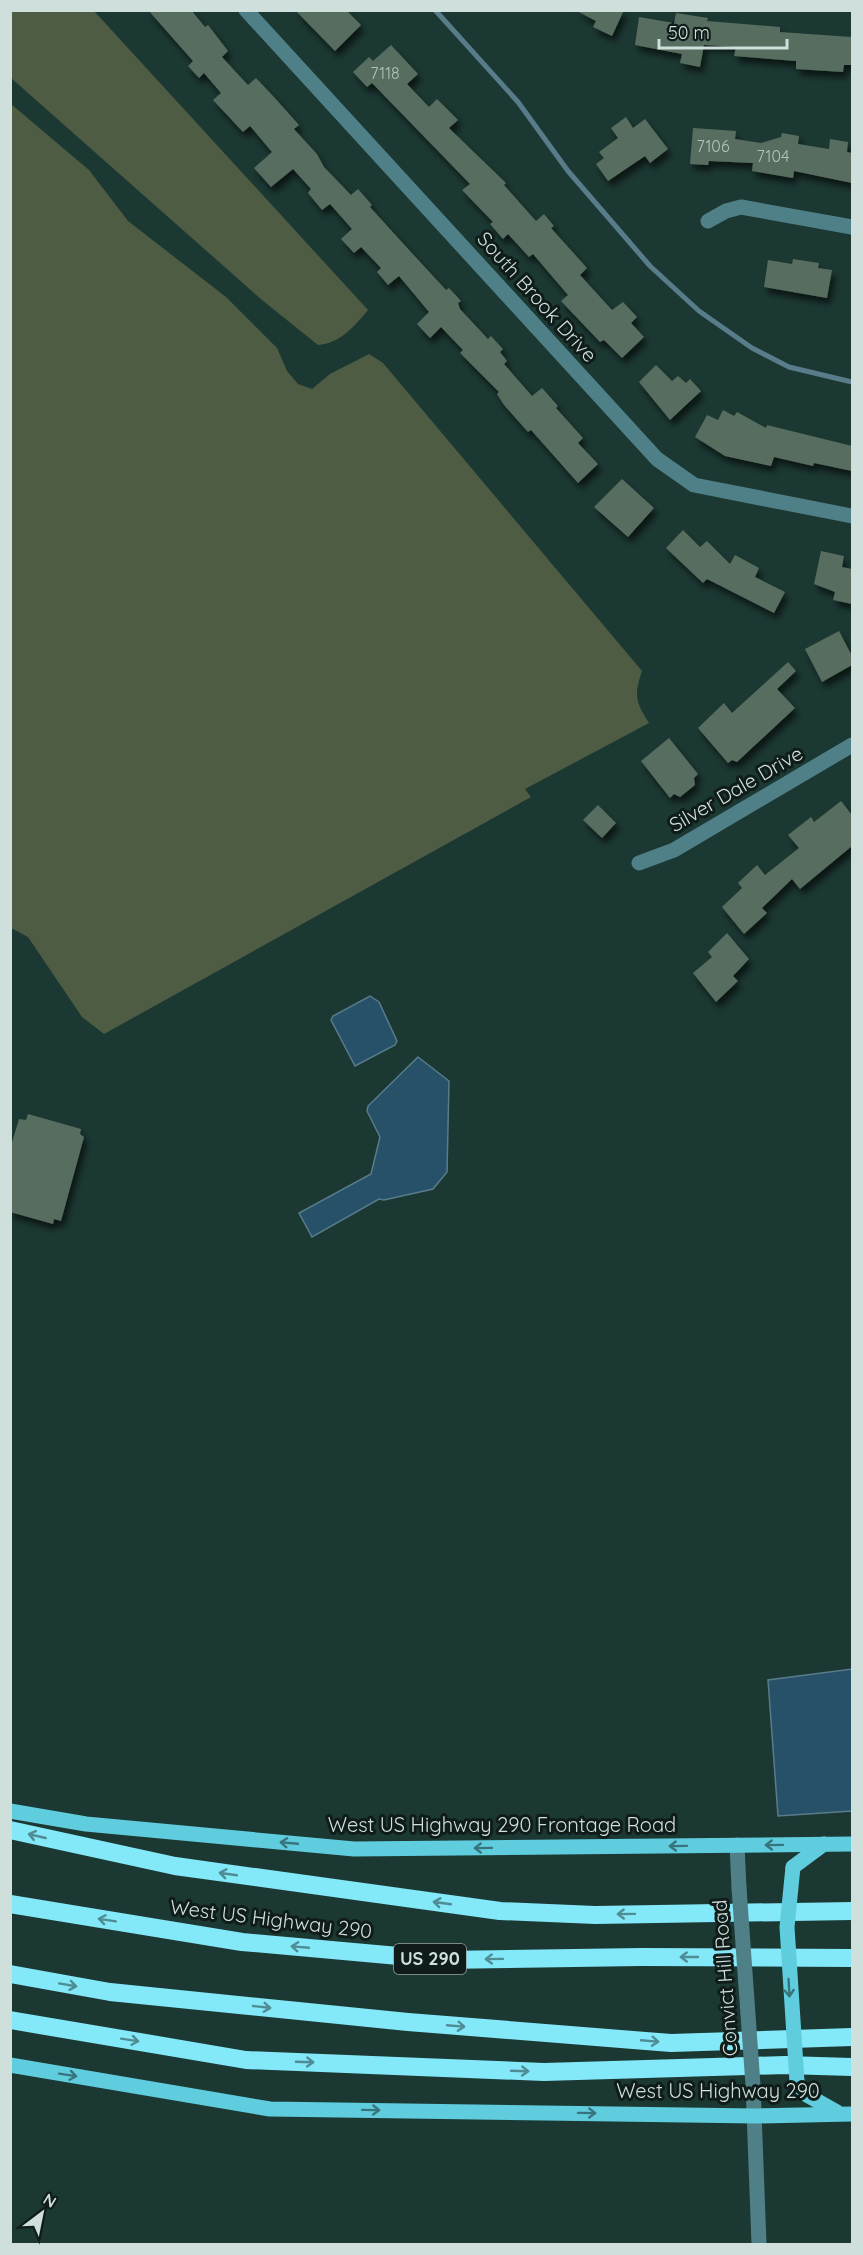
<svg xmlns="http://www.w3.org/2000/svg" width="863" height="2255" font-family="Quicksand,sans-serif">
  <defs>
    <filter id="shadow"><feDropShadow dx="3.5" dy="6" stdDeviation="3" flood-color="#0009"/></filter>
  </defs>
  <rect width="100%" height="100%" fill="#1c3833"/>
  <!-- green -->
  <g fill="#4f5c44">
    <path d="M11,10l83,1 274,299c-13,16 -29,34 -50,35l-56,-45 -251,-222z"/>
    <path d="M11,104l78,66 39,51 98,76 51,51 10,23 11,13 14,5 18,-15 39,-20 14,9 259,308c-8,24 -7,30 7,52l-124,66 6,8 -427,237 -22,-17 -54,-80 -17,-9z"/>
  </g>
  <!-- water -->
  <g fill="#265168" stroke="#597c8b" stroke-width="1.5">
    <path d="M370,996l9,6 18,39 -2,4 -40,21 -24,-46 2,-4z"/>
    <path d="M418,1057l31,24 -2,91 -14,17 -49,11 -5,-1 -67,38 -13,-24 72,-39 9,-37 -13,-26 1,-5z"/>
    <path d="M852,1669v142l-74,5 -10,-136z"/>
  </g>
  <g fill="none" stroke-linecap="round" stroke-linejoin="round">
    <!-- stream -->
    <path stroke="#597c8b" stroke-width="5" d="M435,10l83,92 50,69 82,95 49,45 53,37 37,19 63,15"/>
  </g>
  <!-- building -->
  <g fill="#576d5f" filter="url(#shadow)">
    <path d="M148,10h43l14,17 3,-2 20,26 -6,6 26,28 8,-7 18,19 25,28 -5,4 23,25 7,13 27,28 7,-6 14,16 -2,2 40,44 36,39 3,-2 12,13 -3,2 2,6 28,30 3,-3 12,13 -3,3 7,9 -3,3 28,32 10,-8 16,18 -2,2 27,30 -5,5 20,21 -20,19 -47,-53 -3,2 -24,-27 -7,-11 2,-2 -39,-39 3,-3 -22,-23 -11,11 -13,-14 12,-12 -30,-36 -11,9 -11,-13 4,-4 -20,-21 -7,6 -13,-14 11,-10 -22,-25 -8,6 -14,-17 3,-4 -18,-20 -22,18 -17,-19 18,-16 -22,-26 -7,6 -30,-32 8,-7 -17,-20 -5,5 -11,-12 5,-5z"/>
    <path d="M295,10h51l15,15 -26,26z"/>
    <path d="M575,10h49l-12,26 -19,-9 3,-6z"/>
    <path d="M676,13l32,5 -1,3 73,6v5l72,5v28h-8l-1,7 -47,-3v-8l-62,-5 2,-9 -32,-2 -4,22 -20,-4 2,-9 -47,-9 4,-28 35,6z"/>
    <path d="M391,45l27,29 -11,10 22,23 8,-8 21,21 -9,8 57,55 -2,2 32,36 8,-7 10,12 -3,2 36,40 -7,7 32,35 11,-8 14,15 -6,6 13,14 -22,21 -18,-18 -4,2 -39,-41 7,-6 -35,-41 -4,3 -21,-23 -5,5 -13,-15 3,-2 -31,-32 8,-6 -98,-101 -5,4 -14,-15 16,-15 4,4z"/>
    <path d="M626,117l7,11 12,-9 23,30 -18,14 -5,-7 -37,25 -12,-17 8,-6 -5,-6 19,-14 -7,-10z"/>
    <path d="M693,128l43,3 -1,8 26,4 20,-6 1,-4 17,3 -1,8 31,5 1,-10 18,3 -1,10 5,1v30l-58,-12 -1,7 -41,-7 1,-8 -44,-2 -1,4 -18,-1z"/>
    <path d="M793,259l26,4 -1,5 14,2 -5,28 -63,-11 4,-27 24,4z"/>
    <path d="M656,365l16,16 6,-5 8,7 4,-4 11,12 -31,29 -31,-38z"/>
    <path d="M723,410l11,6 3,-4 29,16 1,-3 85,21v25l-38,-8 -1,3 -39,-9 -3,9 -46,-10 -30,-19 12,-22 11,5z"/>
    <path d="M622,479l32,29 -26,29 -34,-30z"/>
    <path d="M683,530l17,17 7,-6 23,23 5,-9 24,13 -4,9 30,15 -11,21 -67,-34 -4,4 -37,-35z"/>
    <path d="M821,551l23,5 -2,11 10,2v35l-19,-4 2,-8 -21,-8z"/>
    <path d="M839,631l13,25v9l-30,17 -17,-33z"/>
    <path d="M788,662l8,9 -19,18 18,19 -58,54 -5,-2 -4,3 -30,-35 26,-25 8,10z"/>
    <path d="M669,738l29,36 -4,4 1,7 -15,12 -6,-3 -4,4 -29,-37z"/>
    <path d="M841,801l11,14v31l-52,43 -8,-10 -30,29 5,5 -23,21 -22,-27 20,-19 -4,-5 19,-18 8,10 34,-27 -11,-13 23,-18 3,5z"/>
    <path d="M598,805l18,18 -14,15 -19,-18z"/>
    <path d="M727,933l22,26 -16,17 5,5 -22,21 -23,-29 19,-16 -4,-5z"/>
    <path d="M28,1114l53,15 -1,5 4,3 -23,84 -7,-2 -1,5 -43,-12v-63l9,-30 7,1z"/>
  </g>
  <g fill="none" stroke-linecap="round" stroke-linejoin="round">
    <!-- minor -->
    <g stroke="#4f8088" stroke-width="15">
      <path d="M246,10l411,449 37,26 158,31"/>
      <path d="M708,221l18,-10 15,-4 111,20"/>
      <path d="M639,863l35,-13 178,-105"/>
      <path d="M737,1845l2,43"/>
      <path d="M753,2085l6,159"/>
    </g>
    <!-- major -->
    <g stroke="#5fcdde" stroke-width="15">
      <path d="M10,1811l76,13 268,25 498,-5"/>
      <path d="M793,1867l31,-23"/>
      <path d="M10,2065l260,44 486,7 96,-2"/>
      <path d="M797,2082l8,12 32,18"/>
    </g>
    <!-- highway -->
    <g stroke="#83e8f8" stroke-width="18">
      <path d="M10,1830l165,36 325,45 95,4 257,-4"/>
      <path d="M10,1904l232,38 201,18 198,-3 211,1"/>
      <path d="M10,1974l100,18 298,30 263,21 181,-6"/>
      <path d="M10,2020l236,40 298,12 241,-7 67,2"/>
    </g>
    <!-- minor-bridge -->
    <path stroke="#4f8088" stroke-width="15" d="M739,1888l14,197"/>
    <!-- major-bridge -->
    <path stroke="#5fcdde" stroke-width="15" d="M793,1867l-6,60 10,155"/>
  </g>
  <!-- one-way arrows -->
  <defs><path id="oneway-shaft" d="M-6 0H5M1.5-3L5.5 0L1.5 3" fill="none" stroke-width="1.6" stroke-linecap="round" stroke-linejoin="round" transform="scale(1.5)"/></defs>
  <g stroke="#4f8c94">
    <use href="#oneway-shaft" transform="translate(37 1836) rotate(-167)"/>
    <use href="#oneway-shaft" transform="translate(228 1874) rotate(-172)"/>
    <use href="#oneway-shaft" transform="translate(442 1903) rotate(-172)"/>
    <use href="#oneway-shaft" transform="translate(626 1914) rotate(179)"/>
    <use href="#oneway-shaft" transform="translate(107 1920) rotate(-171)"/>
    <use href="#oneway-shaft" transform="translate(300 1947) rotate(-175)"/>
    <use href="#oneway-shaft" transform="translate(689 1957) rotate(-180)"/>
    <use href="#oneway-shaft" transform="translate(494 1959) rotate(179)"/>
    <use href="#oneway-shaft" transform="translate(68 1985) rotate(10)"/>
    <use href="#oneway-shaft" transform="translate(262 2007) rotate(6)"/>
    <use href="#oneway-shaft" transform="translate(456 2026) rotate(5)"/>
    <use href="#oneway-shaft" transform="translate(130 2040) rotate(9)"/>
    <use href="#oneway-shaft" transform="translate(650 2041) rotate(5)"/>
    <use href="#oneway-shaft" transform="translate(305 2062) rotate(2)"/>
    <use href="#oneway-shaft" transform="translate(520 2071) rotate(2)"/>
  </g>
  <g stroke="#38747c">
    <use href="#oneway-shaft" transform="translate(289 1843) rotate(-175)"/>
    <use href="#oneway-shaft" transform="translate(774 1845) rotate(179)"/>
    <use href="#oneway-shaft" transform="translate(678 1846) rotate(179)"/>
    <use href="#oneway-shaft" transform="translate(483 1848) rotate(179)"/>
    <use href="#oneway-shaft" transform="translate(789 1988) rotate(87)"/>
    <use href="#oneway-shaft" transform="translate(68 2075) rotate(9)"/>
    <use href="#oneway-shaft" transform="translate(371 2110) rotate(1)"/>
    <use href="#oneway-shaft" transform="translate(587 2113) rotate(1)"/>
  </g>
  <g text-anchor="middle" stroke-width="6" stroke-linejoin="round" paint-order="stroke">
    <!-- number labels -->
    <g font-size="16" fill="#b1c2bd">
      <text x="385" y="79">7118</text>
      <text x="713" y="152">7106</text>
      <text x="773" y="162">7104</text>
    </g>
    <!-- shield labels -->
    <rect fill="#101c1a" stroke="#96a4a2" stroke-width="1.5" x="394" y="1944" width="72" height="30" rx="4.5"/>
    <g font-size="18" font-weight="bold" fill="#cfdfdc">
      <text x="430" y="1965">US 290</text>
    </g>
    <!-- street labels -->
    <g font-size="20" fill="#cfdfdc" stroke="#101c1a">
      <text transform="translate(537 297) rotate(48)" y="7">South Brook Drive</text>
      <text transform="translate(736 789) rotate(-30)" y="7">Silver Dale Drive</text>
      <text x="502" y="1832">West US Highway 290 Frontage Road</text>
      <text transform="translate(271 1919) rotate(7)" y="7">West US Highway 290</text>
      <text transform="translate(725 1978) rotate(-94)" y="7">Convict Hill Road</text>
      <text x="718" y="2098">West US Highway 290</text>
    </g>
  </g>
  <!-- border -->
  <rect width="863" height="2255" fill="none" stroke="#cfdfdc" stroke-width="24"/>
  <!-- north arrow -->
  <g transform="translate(42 2213) rotate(32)" stroke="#101c1a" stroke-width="4.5" paint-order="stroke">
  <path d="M0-4.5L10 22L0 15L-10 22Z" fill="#cfdfdc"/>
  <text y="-9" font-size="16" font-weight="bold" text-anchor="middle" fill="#cfdfdc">N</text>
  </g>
  <!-- scale -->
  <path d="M659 39v9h128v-9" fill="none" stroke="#cfdfdc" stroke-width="3"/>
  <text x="668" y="39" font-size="18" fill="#cfdfdc" stroke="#101c1a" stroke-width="4.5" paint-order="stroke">50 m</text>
</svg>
